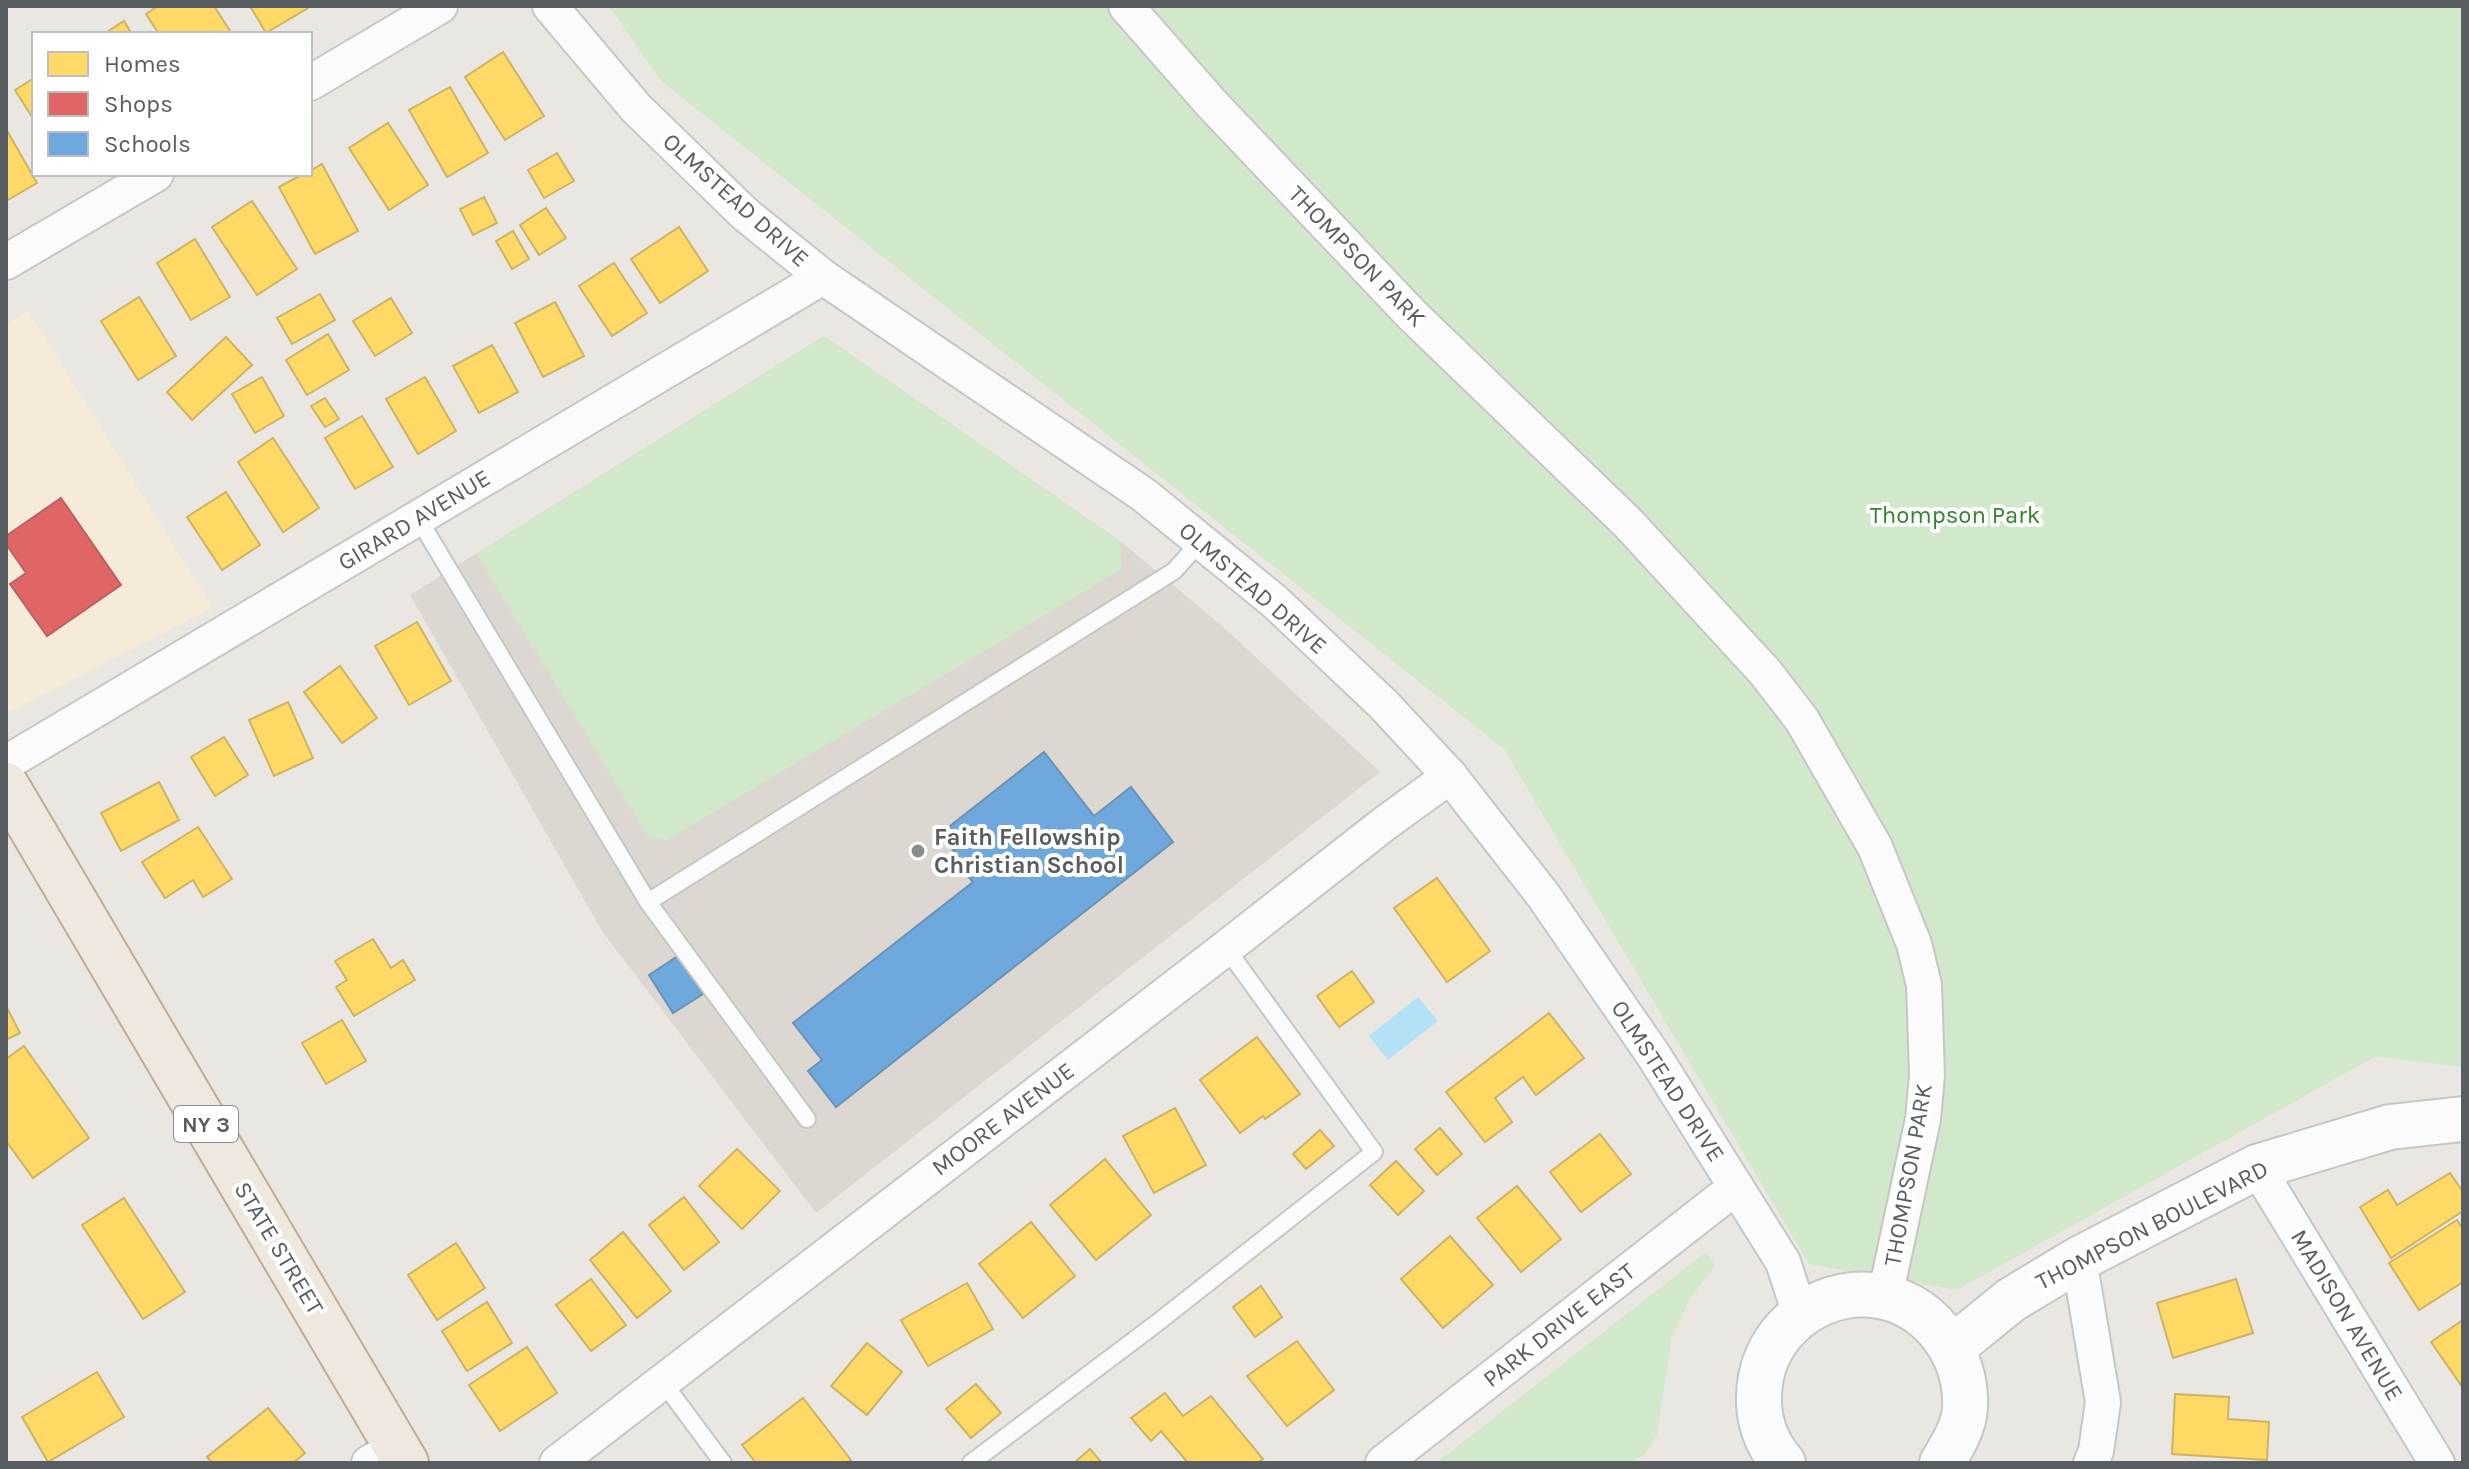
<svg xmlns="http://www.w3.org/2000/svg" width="2469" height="1469" font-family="Karla,sans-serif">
  <rect width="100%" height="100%" fill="#eae7e2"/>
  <!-- commercial -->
  <path fill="#f6ebd8" d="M28,310l185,298 -207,106v-390z"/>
  <!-- education -->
  <path fill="#dcd7d0" d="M824,336l296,205 101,84 159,147 -564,441 -214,-282 -192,-336z"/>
  <!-- green -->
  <g fill="#d1e8ca">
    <path d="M609,6h1854v1061l-87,-11 -419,234 -148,-26 -305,-515 -843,-668z"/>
    <path d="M824,336l296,205 2,28 -455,271 -18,-2 -173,-284z"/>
    <path d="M1706,1252l9,14 -24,31 -19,40 -15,97 -12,20 -15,9h-194z"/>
  </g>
  <!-- water -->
  <path fill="#b3e1f6" d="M1418,997l20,24 -50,39 -19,-24z"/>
  <!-- homes -->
  <g fill="#ffd966" stroke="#cdb464" stroke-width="2">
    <path d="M158,6h56l18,28h-73l-13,-20z"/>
    <path d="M250,6h57l1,2 -42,25z"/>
    <path d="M124,21l8,13h-28z"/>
    <path d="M503,52l41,64 -39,24 -40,-63z"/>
    <path d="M34,78v42l-19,-30z"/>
    <path d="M450,87l38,66 -41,24 -38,-67z"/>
    <path d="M388,123l40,62 -39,25 -40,-62z"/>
    <path d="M6,129l31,54 -31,18z"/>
    <path d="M557,153l17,28 -30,17 -16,-28z"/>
    <path d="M322,164l36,67 -43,23 -36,-67 24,-13h7v-3z"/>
    <path d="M484,197l13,26 -24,12 -13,-26z"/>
    <path d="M252,201l45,68 -40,26 -45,-68z"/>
    <path d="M546,208l20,30 -27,17 -19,-30z"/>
    <path d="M679,227l29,44 -48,32 -29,-44z"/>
    <path d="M513,231l16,28 -17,10 -16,-28z"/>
    <path d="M195,239l35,58 -39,23 -34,-57z"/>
    <path d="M614,263l33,50 -35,23 -33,-50z"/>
    <path d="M320,294l15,26 -43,24 -15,-26z"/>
    <path d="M139,297l37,59 -38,24 -37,-59z"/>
    <path d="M391,298l21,35 -37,23 -22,-35z"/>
    <path d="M555,302l29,54 -41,21 -28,-54z"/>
    <path d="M328,334l21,36 -42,25 -21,-35z"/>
    <path d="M226,337l26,28 -60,55 -25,-28z"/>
    <path d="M492,345l26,47 -39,21 -26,-47z"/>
    <path d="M262,377l22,39 -29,17 -23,-39z"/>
    <path d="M425,377l31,54 -38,23 -32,-55z"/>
    <path d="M325,398l14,21 -14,8 -14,-21z"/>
    <path d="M362,416l31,51 -38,22 -30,-51z"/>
    <path d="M273,438l46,70 -36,24 -45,-70z"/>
    <path d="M226,492l34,53 -38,25 -35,-53z"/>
    <path d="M417,622l34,59 -42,24 -34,-59z"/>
    <path d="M340,666l37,52 -35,25 -38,-51z"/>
    <path d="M288,702l25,56 -39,18 -25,-56z"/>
    <path d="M224,737l24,38 -33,21 -24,-39z"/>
    <path d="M159,782l20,38 -58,31 -20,-38z"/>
    <path d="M198,827l34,52 -29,18 -10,-17 -28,18 -23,-36z"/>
    <path d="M1437,878l53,73 -43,31 -53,-74z"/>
    <path d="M373,939l18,29 12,-8 12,20 -61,36 -18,-29 11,-7 -12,-19z"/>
    <path d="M1352,971l22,31 -35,25 -22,-31z"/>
    <path d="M6,1006l14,27 -14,7z"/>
    <path d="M1549,1013l35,45 -48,37 -13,-18 -28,21 17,24 -27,20 -39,-50z"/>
    <path d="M342,1020l24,41 -40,23 -24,-41z"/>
    <path d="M1257,1037l43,57 -35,25 -2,-3 -23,17 -40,-53z"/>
    <path d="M24,1046l65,92 -56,40 -27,-37v-82z"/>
    <path d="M1175,1108l31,57 -52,28 -31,-57z"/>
    <path d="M1440,1128l22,26 -25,21 -22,-26z"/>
    <path d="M1320,1130l14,16 -28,23 -13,-15z"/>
    <path d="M1600,1134l31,40 -50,38 -31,-40z"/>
    <path d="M737,1149l43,42 -38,38 -43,-43z"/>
    <path d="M1105,1159l46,56 -55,45 -46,-55z"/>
    <path d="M1396,1161l28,30 -26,24 -28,-30z"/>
    <path d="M2450,1173l13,19v19l-72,47 -31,-51 28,-17 9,15z"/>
    <path d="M1517,1186l44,53 -40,33 -44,-54z"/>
    <path d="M684,1197l35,45 -35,28 -35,-45z"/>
    <path d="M124,1198l61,94 -42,27 -61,-94z"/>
    <path d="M2457,1220l6,9v53l-44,28 -30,-47z"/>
    <path d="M1031,1222l44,54 -52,42 -44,-54z"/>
    <path d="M623,1232l48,59 -34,27 -47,-58z"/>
    <path d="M1450,1236l43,49 -50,43 -42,-49z"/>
    <path d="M456,1243l29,45 -48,32 -29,-45z"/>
    <path d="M591,1279l35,46 -35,26 -35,-46z"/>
    <path d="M2236,1279l17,54 -80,25 -16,-55z"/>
    <path d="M967,1283l26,46 -65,37 -27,-46z"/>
    <path d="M1261,1286l21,31 -27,20 -22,-30z"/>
    <path d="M487,1302l25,41 -45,28 -25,-40z"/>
    <path d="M2463,1320v68l-32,-46z"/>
    <path d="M1297,1341l37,49 -47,36 -40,-50z"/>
    <path d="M867,1343l35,29 -35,43 -36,-29z"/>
    <path d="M527,1347l30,46 -57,38 -31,-46z"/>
    <path d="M97,1372l27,45 -76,45 -26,-45z"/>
    <path d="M976,1384l25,29 -30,25 -25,-29z"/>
    <path d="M1165,1393l18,23 28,-20 52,63 -6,4h-69l-27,-32 -10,10 -20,-23z"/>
    <path d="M2175,1394l54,3 -1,22 41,3 -2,38 -95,-6z"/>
    <path d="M803,1398l48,62 -4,3h-91l-14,-18z"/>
    <path d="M268,1408l37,45 -12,10h-81l-5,-6z"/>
    <path d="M1090,1449l12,14h-28z"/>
  </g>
  <!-- shops -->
  <path fill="#e06666" stroke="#b76364" stroke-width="2" d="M61,498l60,87 -74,51 -37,-52 16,-11 -20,-29v-8z"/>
  <!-- schools -->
  <g fill="#6fa8dc" stroke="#6892b7" stroke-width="2">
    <path d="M1044,752l50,64 37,-29 42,55 -337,265 -28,-36 14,-11 -29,-37 180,-141 -11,-13 4,-3 -26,-32z"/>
    <path d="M678,956l25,38 -30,19 -24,-38z"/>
  </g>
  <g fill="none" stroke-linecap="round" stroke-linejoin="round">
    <!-- lane casing -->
    <g stroke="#c7c6c6" stroke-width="20">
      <g id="lane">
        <path d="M418,518l230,384 526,-331 27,-30"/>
        <path d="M648,902l159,217"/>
        <path d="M662,1381l61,82"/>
        <path d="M971,1463l186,-140 217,-171 -148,-204"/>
      </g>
    </g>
    <!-- street casing -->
    <g stroke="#c7c6c6" stroke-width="38">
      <g id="street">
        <path d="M550,6l86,102 109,106 78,63 321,218 130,106 109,103 67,72 93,119 111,161 129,206 17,52"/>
        <path d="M1126,6l85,97 201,212 216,208 137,149 37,48 73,127 39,97 10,41 3,90 -4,44 -38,178"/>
        <path d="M310,83l130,-77"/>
        <path d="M6,262l150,-88"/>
        <path d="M6,763l817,-486"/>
        <path d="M2257,1167l180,296"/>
        <path d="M2079,1259l24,143 -7,49 -5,12"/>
        <path d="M369,1463l28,-16"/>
        <path d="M557,1463l669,-515 158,-124 66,-48"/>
        <path d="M1383,1463l353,-276"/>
      </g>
    </g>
    <!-- secondary casing -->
    <g stroke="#c6c6c5" stroke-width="48">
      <g id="secondary">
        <path d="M1952,1348l59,-48 68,-41 178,-92 133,-40 73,-8"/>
        <path d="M1783,1463c-21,-24 -28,-54 -22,-86 11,-55 68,-93 124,-80 50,12 82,61 80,110 -1,21 -13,39 -23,56"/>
      </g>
    </g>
    <!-- highway casing -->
    <g stroke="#c0ac90" stroke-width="48">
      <path id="highway" d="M6,785l400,678"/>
    </g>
    <!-- lane -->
    <use href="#lane" stroke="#fcfbfb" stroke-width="16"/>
    <!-- street -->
    <use href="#street" stroke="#fcfbfb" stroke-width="34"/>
    <!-- secondary -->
    <use href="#secondary" stroke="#fcfbfb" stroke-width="44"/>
    <!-- highway -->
    <use href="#highway" stroke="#eee8de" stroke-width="44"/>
  </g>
  <!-- markers -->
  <circle fill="#8a8d8e" stroke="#fff" stroke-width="3" cx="918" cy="851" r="8"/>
  <g text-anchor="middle" stroke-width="8" stroke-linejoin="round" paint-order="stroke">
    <!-- shield labels -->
    <rect fill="#fff" stroke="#898e90" stroke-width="2" x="174" y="1106" width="64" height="36" rx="6"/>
    <g font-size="22" font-weight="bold" fill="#575d61">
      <text x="206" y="1132">NY 3</text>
    </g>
    <!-- street labels -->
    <g font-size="24" fill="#575d61" stroke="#fff">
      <text transform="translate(736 200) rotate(42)" y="8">OLMSTEAD DRIVE</text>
      <text transform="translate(1357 256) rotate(46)" y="8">THOMPSON PARK</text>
      <text transform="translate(414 520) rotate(-31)" y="8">GIRARD AVENUE</text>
      <text transform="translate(1253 588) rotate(41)" y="8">OLMSTEAD DRIVE</text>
      <text transform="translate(1668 1081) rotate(57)" y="8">OLMSTEAD DRIVE</text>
      <text transform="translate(1003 1119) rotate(-37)" y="8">MOORE AVENUE</text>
      <text transform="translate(1908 1175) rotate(-80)" y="8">THOMPSON PARK</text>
      <text transform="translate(2152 1225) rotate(-27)" y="8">THOMPSON BOULEVARD</text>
      <text transform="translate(279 1248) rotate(59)" y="8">STATE STREET</text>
      <text transform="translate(2347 1315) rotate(59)" y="8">MADISON AVENUE</text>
      <text transform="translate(1559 1325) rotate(-38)" y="8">PARK DRIVE EAST</text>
    </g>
    <!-- park labels -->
    <g font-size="24" fill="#31852b" stroke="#fff">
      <text x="1955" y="523">Thompson Park</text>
    </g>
    <!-- poi labels -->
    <g font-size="24" font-weight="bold" fill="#575d61" stroke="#fff" text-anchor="start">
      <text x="934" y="845">Faith Fellowship<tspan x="934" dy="28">Christian School</tspan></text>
    </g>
  </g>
  <!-- border -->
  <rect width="2469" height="1469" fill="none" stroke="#575d61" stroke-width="16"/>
  <!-- legend -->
  <rect x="32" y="32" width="280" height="144" fill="#ffffff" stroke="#bcbec0" stroke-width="2"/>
  <rect x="48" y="52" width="40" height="24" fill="#ffd966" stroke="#bcbec0" stroke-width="2"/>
  <text x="104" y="72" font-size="24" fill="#575d61">Homes</text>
  <rect x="48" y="92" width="40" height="24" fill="#e06666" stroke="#bcbec0" stroke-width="2"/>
  <text x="104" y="112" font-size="24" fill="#575d61">Shops</text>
  <rect x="48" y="132" width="40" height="24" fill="#6fa8dc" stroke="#bcbec0" stroke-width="2"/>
  <text x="104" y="152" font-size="24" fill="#575d61">Schools</text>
</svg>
